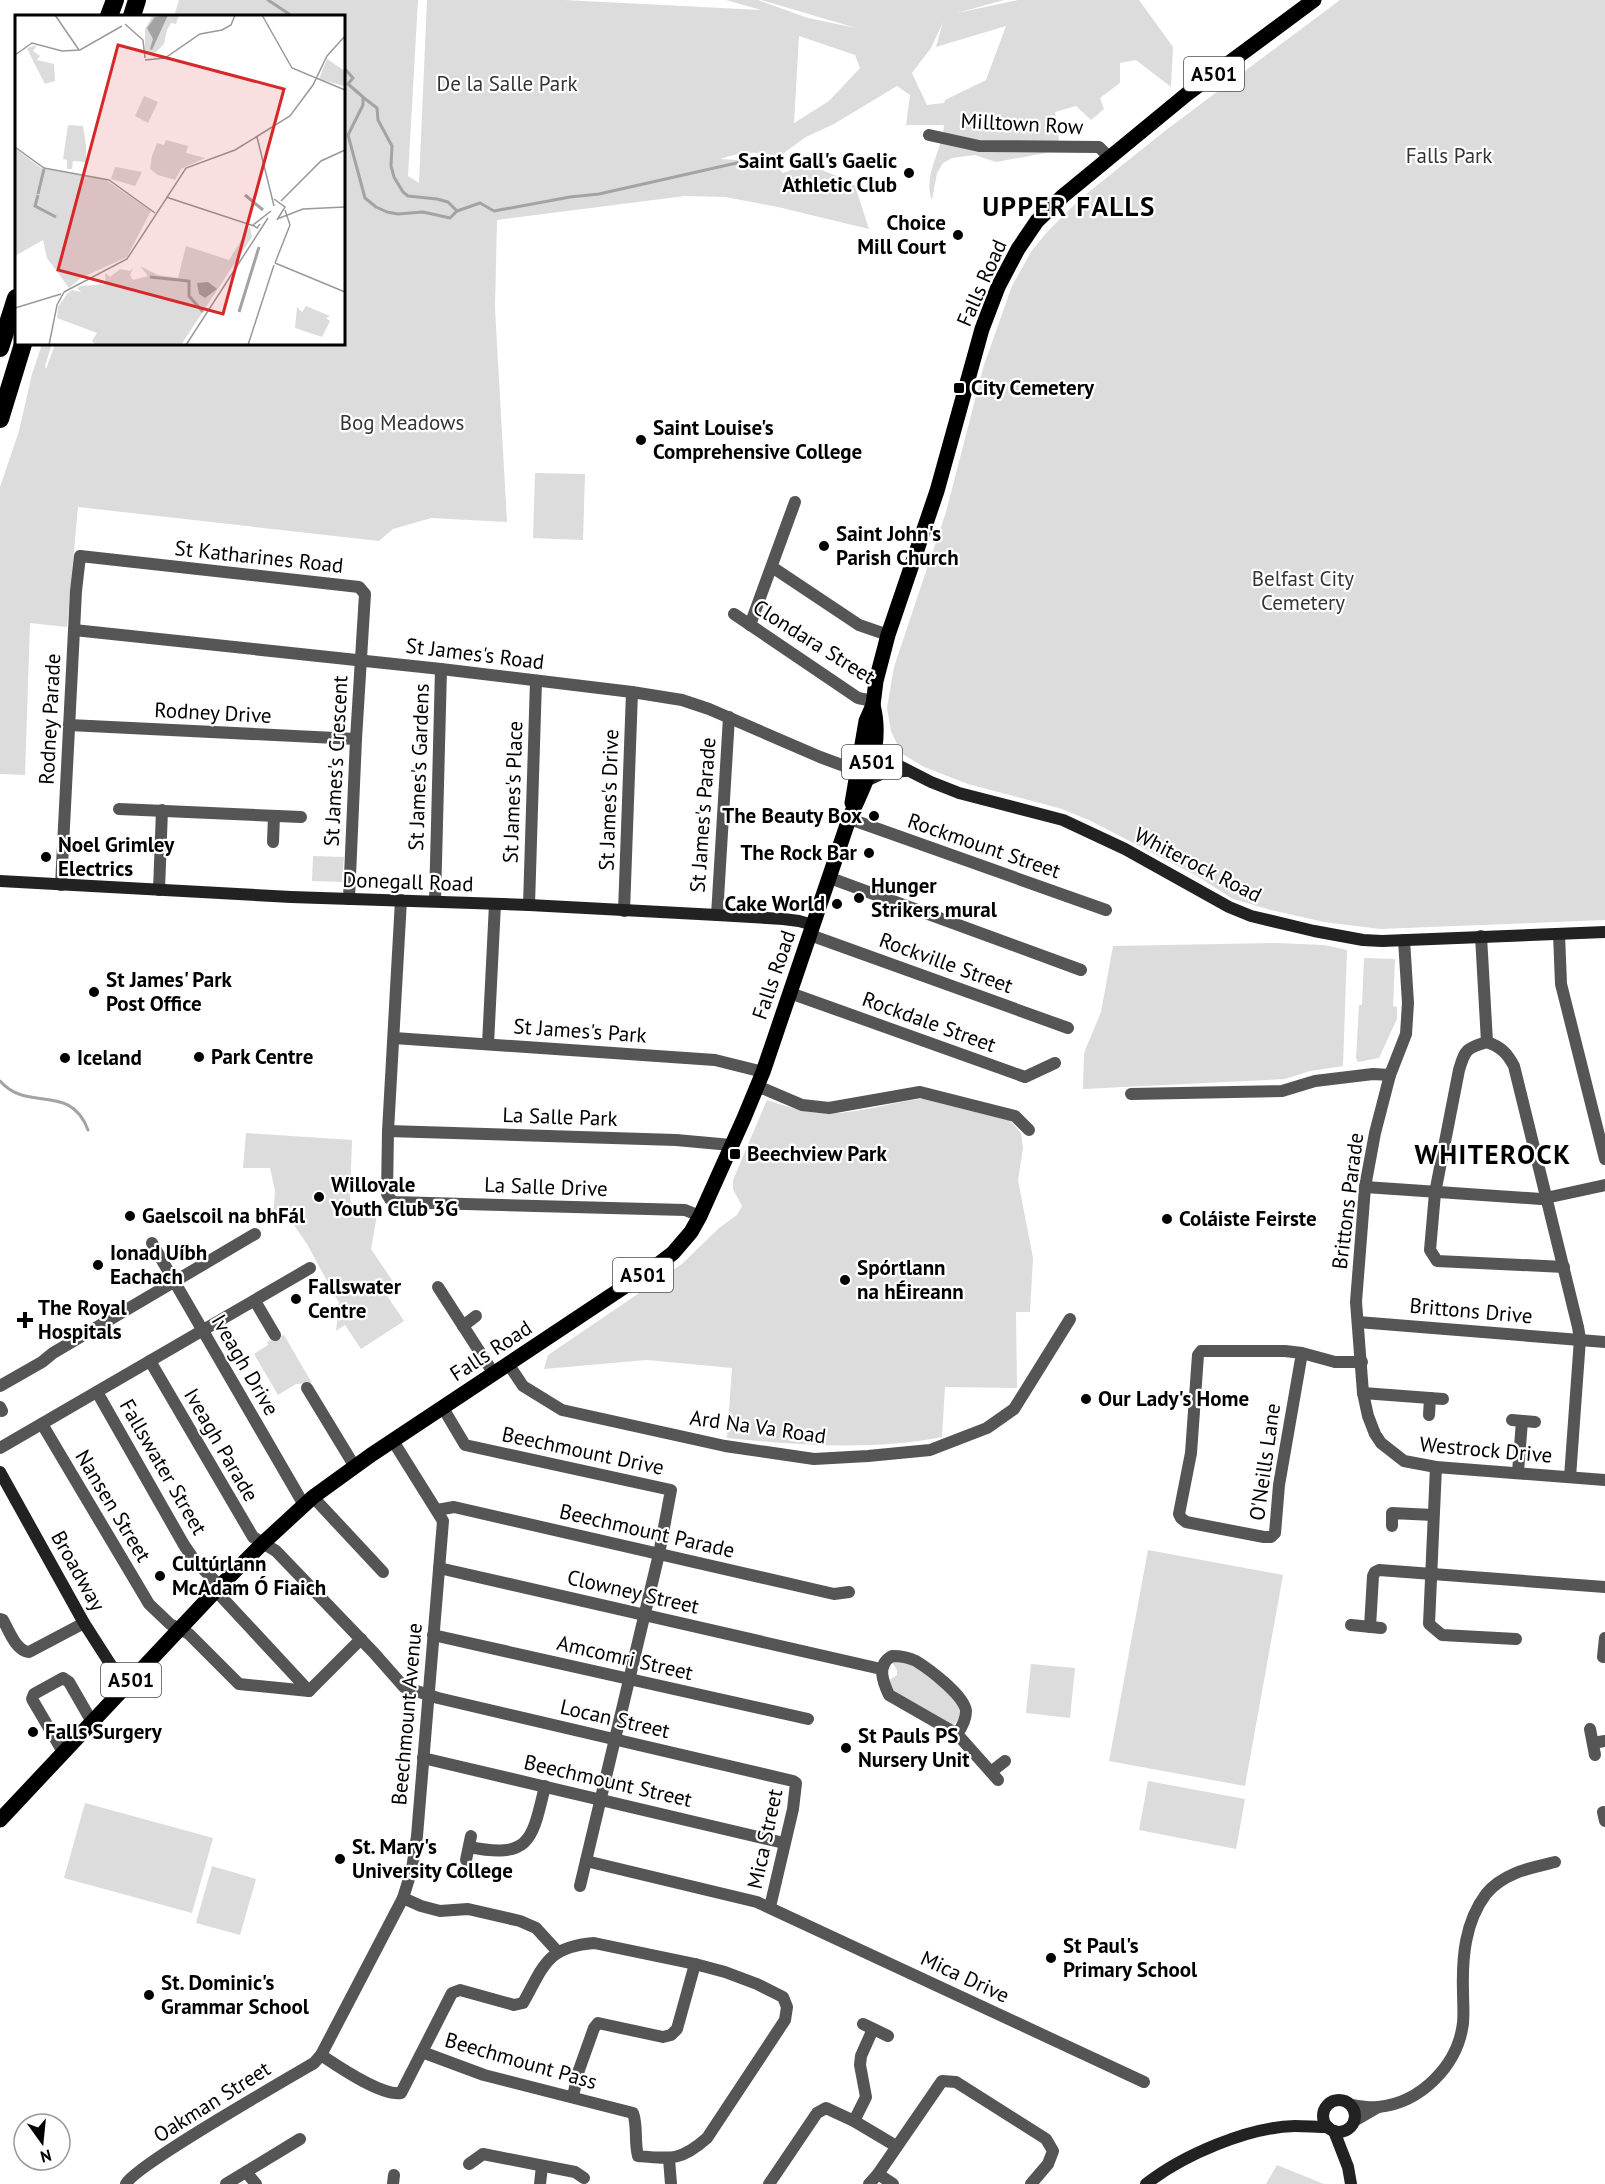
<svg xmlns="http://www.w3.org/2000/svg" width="1605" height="2184" font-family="'PT Sans',sans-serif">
  <rect width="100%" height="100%" fill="#fff"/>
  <!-- green -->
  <g fill="#dcdcdc" fill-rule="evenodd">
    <path d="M179,0h239l-10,176 11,7 8,-183h137l197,10 -35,-10h32l50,18 48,10 -95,-28h243l-47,13 61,-13h121l34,47 -2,40 -35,-27 -16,3v20l-20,15 4,11 -13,11 -15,-14 -21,6 4,28 -13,13 -50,9 -21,-7 -23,3 -9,5 -6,10 -5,27c-10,-24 11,-51 12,-75h-38l4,-30 -13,-9 -63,38 -28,13 -28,20c-19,-7 -39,-5 -58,2l52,3 11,11 24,-9 42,17 6,5 14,43 -91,-22 -53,-10 -40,-1 -188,24 -2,88 12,214 -76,-4 -38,11 -14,12 -301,-34 -11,120 -37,-4 -5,152 -25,-1v-287l19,-56 13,-57 10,-30h10l-7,22 1,3 9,-25h289v-328h-170zM943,22l-7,25 70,-21 -20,54 -41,20 -1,3 -17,2 -15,-32 19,-25zM799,36l56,19 5,13 -31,33 -35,22z"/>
    <path d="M1340,0h265v920l-225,9 -56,-7 -53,-12 -38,-11 -36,-23 -106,-55 -29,-12 -94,-25 -44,-17 -23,-14 -10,-22 -4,-23 7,-41 52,-155 38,-147 28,-79 19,-34 16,-20 33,-33 86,-69z"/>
    <path d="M535,473l50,1 -2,66 -50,-2z"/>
    <path d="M313,856l31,1 -2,25 -30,-1z"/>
    <path d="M1277,943l47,2 23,5 -4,116 -33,5 -25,8 -202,10 1,-36 17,-41 12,-66z"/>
    <path d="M1364,958l31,1 -2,47 4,1v12l-18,39 -21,4 -2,-4 3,-53h3z"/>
    <path d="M929,1098l80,21 12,14 2,15 -5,32 15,78 -3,54h-14l1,76 -72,-1 -3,50c-72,14 -142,8 -215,1l5,-70 -85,-8 -103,9 4,-14 134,-91 37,-36 18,-13 5,-9 -9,-17v-9l34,-80c18,6 36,12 55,13 36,2 71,-12 107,-15z"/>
    <path d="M246,1133l106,7 -2,59 3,7 24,-1 4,5 -4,5 -6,34 27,40 -12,9 2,-1 16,24 -43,28 -16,-24 -9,6 3,-28 -32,-59 -18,-26 -16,-1 2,-26 -5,-23h-27z"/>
    <path d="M284,1335l28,48 -16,1 -18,11 -24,-41 14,-9 -1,-3z"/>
    <path d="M1148,1550l135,25 -38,211 -136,-25z"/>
    <path d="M896,1661c19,0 85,45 57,64l-62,-34 -3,-10 9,-6v-5l-5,-8z"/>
    <path d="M1031,1664l44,4 -5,50 -44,-5z"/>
    <path d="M1148,1781l97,18 -9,50 -97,-19z"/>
    <path d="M85,1803l128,35 -21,75 -128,-35z"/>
    <path d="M212,1866l44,13 -16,56 -44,-12z"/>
    <path d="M1277,2165l47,19h-58z"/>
  </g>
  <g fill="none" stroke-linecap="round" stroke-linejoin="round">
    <!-- stream -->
    <g stroke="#a3a3a3" stroke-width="3">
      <path d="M268,0l24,16"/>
      <path d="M344,68l9,10 -5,6 15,13v8l-15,30 17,63 11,9 11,5 11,2 25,-2 27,6 7,-7 23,-8 14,8 76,-14 29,-3 142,-32 16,-1"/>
      <path d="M364,98l13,10 1,12 14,26 -1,20 3,11 9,15 5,4 29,3 11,3 9,9"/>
      <path d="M0,1081c28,32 70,1 88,49"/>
    </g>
    <!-- street -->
    <g stroke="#555" stroke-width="12">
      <path d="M929,135l50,11 120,1 10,10"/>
      <path d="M772,567l87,58 29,10"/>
      <path d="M734,614l124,84 15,3"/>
      <path d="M750,625l45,-123"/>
      <path d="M74,630l367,39 191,23 50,8 27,9 111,48 38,14"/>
      <path d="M69,725l287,14"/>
      <path d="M119,809l182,8"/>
      <path d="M850,819l256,91"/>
      <path d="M273,842l1,-26"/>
      <path d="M830,878l251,92"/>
      <path d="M61,885l15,-294 4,-35 279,31 6,7 -9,145 -7,160"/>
      <path d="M159,890l3,-80"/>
      <path d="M401,900l-13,231 -1,63 3,5 4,3 291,8 15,6"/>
      <path d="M435,901l6,-232"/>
      <path d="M529,905l7,-224"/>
      <path d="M624,911l8,-219"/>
      <path d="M717,915l12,-198"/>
      <path d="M1559,934l2,50 44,175"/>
      <path d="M810,935l258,93"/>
      <path d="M1481,936l6,106c14,5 20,11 27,24l64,261 2,12 -10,138"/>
      <path d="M1404,940l4,63 -2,31 -16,41 -15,58 -10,54 -9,115 7,91 5,23 7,18 6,9 23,18 32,6 169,13"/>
      <path d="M790,993l235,84 30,-14"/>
      <path d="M394,1038l321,22 48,12"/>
      <path d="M1487,1042c-21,6 -22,8 -28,28l-24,123 -5,57 7,11 127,6"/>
      <path d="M488,1044l7,-140"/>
      <path d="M757,1086l45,19 27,3 91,-16 95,24 14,14"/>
      <path d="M1131,1094l151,-3 33,-10 58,-7 17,1"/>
      <path d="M388,1131l288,9 55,5"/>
      <path d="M1365,1187l176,12 64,-14"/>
      <path d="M152,1243l152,262"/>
      <path d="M438,1287l56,87"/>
      <path d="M255,1301l20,34"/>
      <path d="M1358,1322l247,20"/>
      <path d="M463,1326l13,-10"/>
      <path d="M1302,1353l-23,132 -4,48 -4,4h-7l-78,-15 -5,-4 -2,-4 12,-61 7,-98 3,-4h84l17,2 33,9h27"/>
      <path d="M150,1361l103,176 23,14 98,102 30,34 34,11 355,83 3,2 -3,26 -23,98"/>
      <path d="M509,1365l14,21 39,24 163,36 89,13 54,-3 62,-6 57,-22 27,-19 56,-90"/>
      <path d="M0,1386l42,-24 11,-9 202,-119"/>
      <path d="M307,1388l48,79"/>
      <path d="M97,1392l87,153 11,16 25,25"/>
      <path d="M1363,1393l80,6"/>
      <path d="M0,1407l2,4"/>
      <path d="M443,1408l22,37 206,45 -12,64 -79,332"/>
      <path d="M1429,1415l1,-17"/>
      <path d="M1512,1420l23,2"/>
      <path d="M42,1424l107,180 21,20 19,10 50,50 70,7 52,-52"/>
      <path d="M0,1448l310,-180"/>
      <path d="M1436,1467l-7,157 13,11 74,4"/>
      <path d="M1518,1472l4,-51"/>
      <path d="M313,1497l70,75"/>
      <path d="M437,1510l17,-3 380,87 15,-2"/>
      <path d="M1392,1526v-13l41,2"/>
      <path d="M439,1568l442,101"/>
      <path d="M216,1591l93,100"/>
      <path d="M0,1619l3,1c6,11 13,31 26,32l55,-29"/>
      <path d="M1351,1625l30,3"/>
      <path d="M1370,1627l3,-51 2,-4 4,-2 226,17"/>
      <path d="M433,1635l375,84"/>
      <path d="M892,1656c8,0 16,1 24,5 13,8 48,34 50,50 0,9 -4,16 -9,23l-68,-39c-6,-13 -13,-30 3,-39z"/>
      <path d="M1603,1657l2,-19"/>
      <path d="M1590,1729l5,26"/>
      <path d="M957,1734l41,46"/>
      <path d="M1593,1743l12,-2"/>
      <path d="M63,1752l-31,-53 2,-5 29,-16 6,4 23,40"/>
      <path d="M423,1758l361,85"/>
      <path d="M991,1772l14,-11"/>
      <path d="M1603,1812l2,9"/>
      <path d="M469,1847c62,12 63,-7 76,-61"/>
      <path d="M466,1860l5,-24"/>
      <path d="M586,1861l171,41 387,180"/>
      <path d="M403,1898l18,8 19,5 28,-2 52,12 16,7 22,24"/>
      <path d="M863,2024l25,12"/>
      <path d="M321,2055c18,12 60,41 80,38l51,-100 8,-3 54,15 9,-2c21,-37 23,-56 71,-60l101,21 30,8 32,12 26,13 4,10 -2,13 -78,118c-26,23 -36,21 -69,18 -4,-15 0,-29 -5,-43l-149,-38 -62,-23"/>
      <path d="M573,2096l6,-26 15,-42 4,-5 65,14 8,-2 6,-6 18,-65"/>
      <path d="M1351,2105c9,1 18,3 27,2 43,-4 80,-42 85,-84 1,-11 0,-22 0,-32 -1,-34 2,-69 23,-97 17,-21 44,-26 69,-32"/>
      <path d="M854,2121l12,-24 -6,-32 1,-9 12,-27"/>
      <path d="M1354,2121l24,-14"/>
      <path d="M669,2159l2,25"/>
      <path d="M469,2164l14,-10 92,18 9,6"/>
      <path d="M246,2172l10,12"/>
      <path d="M878,2174l15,10"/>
      <path d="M126,2184c8,-18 161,-105 188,-121l7,-8 82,-157 9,-29 5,-33 26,-315 -50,-80"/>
      <path d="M226,2184l74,-45"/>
      <path d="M393,2184l1,-9"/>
      <path d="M540,2184l2,-18"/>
      <path d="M769,2184l48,-71 9,-5 28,13 42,25"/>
      <path d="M869,2184l9,-10 64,-93 14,1 90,57 7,12 -5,13 -17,20"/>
    </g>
    <!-- secondary -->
    <g stroke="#222" stroke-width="12">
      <path d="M867,753l13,3 51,26 28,11 104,27 62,29 104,58 22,9 63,15 49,9 19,1 223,-9"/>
      <path d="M868,780l17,-8 21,-1"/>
      <path d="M0,881l291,16 238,8 188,10 66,4 16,2 14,4"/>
      <path d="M0,1472l84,151 41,64"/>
      <circle cx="1339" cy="2116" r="16"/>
      <path d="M1334,2131l14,36 3,17"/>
      <path d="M1146,2184c37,-29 102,-57 149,-58 11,0 22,1 33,1"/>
    </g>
    <!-- primary -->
    <g stroke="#000" stroke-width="15">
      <path d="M852,803l14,-82 7,-16 3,-24 12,-46 49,-144 45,-162 16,-42 20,-38 19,-28 26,-25 124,-102 127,-94"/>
      <path d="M0,1820l220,-234 43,-43 50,-46 58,-42 289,-192 13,-10 18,-21 9,-16 44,-98 19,-46 87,-256c18,-35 33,-72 23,-111"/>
    </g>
    <!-- highway -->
    <g stroke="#000" stroke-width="18">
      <path d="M109,16l6,-16"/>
      <path d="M132,16l5,-16"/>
      <path d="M0,348l16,-50"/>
      <path d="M0,419l23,-75"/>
    </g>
  </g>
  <!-- markers -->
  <g fill="#000" stroke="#fff" stroke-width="2">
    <circle cx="909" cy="173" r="6"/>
    <circle cx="958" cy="235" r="6"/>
    <rect x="953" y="382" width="12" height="12" rx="3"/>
    <circle cx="641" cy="440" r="6"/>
    <circle cx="824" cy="546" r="6"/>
    <circle cx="874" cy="816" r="6"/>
    <circle cx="869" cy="853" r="6"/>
    <circle cx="46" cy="857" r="6"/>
    <circle cx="859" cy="898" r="6"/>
    <circle cx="837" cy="904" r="6"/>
    <circle cx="94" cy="992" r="6"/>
    <circle cx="199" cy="1057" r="6"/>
    <circle cx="65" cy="1058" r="6"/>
    <rect x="729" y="1148" width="12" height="12" rx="3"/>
    <circle cx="319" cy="1197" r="6"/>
    <circle cx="130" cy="1216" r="6"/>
    <circle cx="1167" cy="1219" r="6"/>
    <circle cx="98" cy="1265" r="6"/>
    <circle cx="845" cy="1280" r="6"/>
    <circle cx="296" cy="1299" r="6"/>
    <path d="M22 1311h6v6h6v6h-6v6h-6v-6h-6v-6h6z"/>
    <circle cx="1086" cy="1399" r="6"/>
    <circle cx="160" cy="1576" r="6"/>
    <circle cx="33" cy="1732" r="6"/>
    <circle cx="846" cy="1748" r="6"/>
    <circle cx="340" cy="1859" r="6"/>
    <circle cx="1051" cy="1958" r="6"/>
    <circle cx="149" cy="1995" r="6"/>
  </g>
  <g text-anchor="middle" stroke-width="4.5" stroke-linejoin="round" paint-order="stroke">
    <!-- shield labels -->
    <g fill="#fff" stroke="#4c4c4c" stroke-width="1.5">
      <rect x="1184" y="57" width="60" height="34" rx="4.5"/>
      <rect x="842" y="745" width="60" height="34" rx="4.5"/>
      <rect x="613" y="1258" width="60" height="34" rx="4.5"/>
      <rect x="101" y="1663" width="60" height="34" rx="4.5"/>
    </g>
    <g font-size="20" font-weight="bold" fill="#000">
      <text x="1214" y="81">A501</text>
      <text x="872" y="769">A501</text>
      <text x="643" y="1282">A501</text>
      <text x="131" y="1687">A501</text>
    </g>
    <!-- park labels -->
    <g font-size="21" fill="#333" stroke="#fff">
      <text x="507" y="91">De la Salle Park</text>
      <text x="1449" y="163">Falls Park</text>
      <text x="402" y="430">Bog Meadows</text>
      <text x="1303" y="586">Belfast City<tspan x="1303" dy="24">Cemetery</tspan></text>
    </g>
    <!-- street labels -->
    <g font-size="21" fill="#000" stroke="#fff">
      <text transform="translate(1022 124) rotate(3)" y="7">Milltown Row</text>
      <text transform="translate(982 283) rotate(-66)" y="7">Falls Road</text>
      <text transform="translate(259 557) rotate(6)" y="7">St Katharines Road</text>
      <text transform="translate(814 642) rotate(32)" y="7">Clondara Street</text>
      <text transform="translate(475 654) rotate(7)" y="7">St James's Road</text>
      <text transform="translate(213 713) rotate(3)" y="7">Rodney Drive</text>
      <text transform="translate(50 719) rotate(-87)" y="7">Rodney Parade</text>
      <text transform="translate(336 761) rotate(-87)" y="7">St James's Crescent</text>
      <text transform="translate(419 767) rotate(-88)" y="7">St James's Gardens</text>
      <text transform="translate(513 792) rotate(-88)" y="7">St James's Place</text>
      <text transform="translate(609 800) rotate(-88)" y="7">St James's Drive</text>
      <text transform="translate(703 815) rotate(-86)" y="7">St James's Parade</text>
      <text transform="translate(984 846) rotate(19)" y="7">Rockmount Street</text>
      <text transform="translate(1198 865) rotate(27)" y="7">Whiterock Road</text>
      <text transform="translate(408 882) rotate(2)" y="7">Donegall Road</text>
      <text transform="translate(946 963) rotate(20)" y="7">Rockville Street</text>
      <text transform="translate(774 975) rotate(-71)" y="7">Falls Road</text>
      <text transform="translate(929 1022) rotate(20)" y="7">Rockdale Street</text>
      <text transform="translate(580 1031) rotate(4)" y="7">St James's Park</text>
      <text transform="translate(560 1117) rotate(2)" y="7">La Salle Park</text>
      <text transform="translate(546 1187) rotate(2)" y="7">La Salle Drive</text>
      <text transform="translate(1348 1201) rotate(-83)" y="7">Brittons Parade</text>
      <text transform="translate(1471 1311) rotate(5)" y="7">Brittons Drive</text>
      <text transform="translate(491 1351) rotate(-33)" y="7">Falls Road</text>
      <text transform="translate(245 1365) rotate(60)" y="7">Iveagh Drive</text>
      <text transform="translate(758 1427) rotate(8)" y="7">Ard Na Va Road</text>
      <text transform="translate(221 1445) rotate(60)" y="7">Iveagh Parade</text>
      <text transform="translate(1486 1450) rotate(5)" y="7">Westrock Drive</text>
      <text transform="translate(583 1451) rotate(12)" y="7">Beechmount Drive</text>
      <text transform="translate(1265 1462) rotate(-82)" y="7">O'Neills Lane</text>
      <text transform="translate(163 1467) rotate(60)" y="7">Fallswater Street</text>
      <text transform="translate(113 1506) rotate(59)" y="7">Nansen Street</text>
      <text transform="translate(647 1531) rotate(13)" y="7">Beechmount Parade</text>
      <text transform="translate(78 1571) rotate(61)" y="7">Broadway</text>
      <text transform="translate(633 1592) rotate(13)" y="7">Clowney Street</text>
      <text transform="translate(625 1658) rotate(13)" y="7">Amcomri Street</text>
      <text transform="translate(407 1714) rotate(-85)" y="7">Beechmount Avenue</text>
      <text transform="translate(615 1719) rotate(13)" y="7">Locan Street</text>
      <text transform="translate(608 1781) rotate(13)" y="7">Beechmount Street</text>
      <text transform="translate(765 1839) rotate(-78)" y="7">Mica Street</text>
      <text transform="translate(965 1977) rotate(25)" y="7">Mica Drive</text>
      <text transform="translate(521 2061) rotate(16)" y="7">Beechmount Pass</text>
      <text transform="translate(212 2102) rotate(-32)" y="7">Oakman Street</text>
    </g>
    <!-- poi labels -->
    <g font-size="21" font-weight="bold" fill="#000" stroke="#fff" text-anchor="start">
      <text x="897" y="168" text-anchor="end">Saint Gall's Gaelic<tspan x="897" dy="24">Athletic Club</tspan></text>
      <text x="946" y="230" text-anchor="end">Choice<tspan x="946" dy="24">Mill Court</tspan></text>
      <text x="971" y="395">City Cemetery</text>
      <text x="653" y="435">Saint Louise's<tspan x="653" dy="24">Comprehensive College</tspan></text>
      <text x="836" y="541">Saint John's<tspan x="836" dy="24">Parish Church</tspan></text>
      <text x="862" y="823" text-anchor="end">The Beauty Box</text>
      <text x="58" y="852">Noel Grimley<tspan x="58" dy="24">Electrics</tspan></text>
      <text x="857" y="860" text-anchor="end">The Rock Bar</text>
      <text x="871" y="893">Hunger<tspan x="871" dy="24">Strikers mural</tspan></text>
      <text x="825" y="911" text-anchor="end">Cake World</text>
      <text x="106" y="987">St James' Park<tspan x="106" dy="24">Post Office</tspan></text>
      <text x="211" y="1064">Park Centre</text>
      <text x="77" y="1065">Iceland</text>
      <text x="747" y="1161">Beechview Park</text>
      <text x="331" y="1192">Willovale<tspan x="331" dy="24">Youth Club 3G</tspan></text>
      <text x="142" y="1223">Gaelscoil na bhFál</text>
      <text x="1179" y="1226">Coláiste Feirste</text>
      <text x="110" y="1260">Ionad Uíbh<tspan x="110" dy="24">Eachach</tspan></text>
      <text x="857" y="1275">Spórtlann<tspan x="857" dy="24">na hÉireann</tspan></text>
      <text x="308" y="1294">Fallswater<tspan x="308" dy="24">Centre</tspan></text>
      <text x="38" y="1315">The Royal<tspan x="38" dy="24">Hospitals</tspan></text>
      <text x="1098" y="1406">Our Lady's Home</text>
      <text x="172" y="1571">Cultúrlann<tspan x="172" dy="24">McAdam Ó Fiaich</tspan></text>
      <text x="45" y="1739">Falls Surgery</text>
      <text x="858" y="1743">St Pauls PS<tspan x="858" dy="24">Nursery Unit</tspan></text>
      <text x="352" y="1854">St. Mary's<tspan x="352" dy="24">University College</tspan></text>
      <text x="1063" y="1953">St Paul's<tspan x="1063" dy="24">Primary School</tspan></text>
      <text x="161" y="1990">St. Dominic's<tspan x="161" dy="24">Grammar School</tspan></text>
    </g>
    <!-- district labels -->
    <g font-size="27" font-weight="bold" letter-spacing="1.5" fill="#000" stroke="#fff">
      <text x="1069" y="216">UPPER FALLS</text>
      <text x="1493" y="1164">WHITEROCK</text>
    </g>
  </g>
  <!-- overview -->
  <g transform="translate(15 15)">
    <rect width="330" height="330" fill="#fff"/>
    <path d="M130,0h34l-3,9 -5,-1 -4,7 -3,14 -12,12 -7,-5v-22l7,-12zM22,30l-4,6 7,5 -3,4 17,4 1,17 -10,3 -11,-21 -7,-15zM312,44l18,12 -1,15 -25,-7zM129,81l14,6 -10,21 -13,-7zM53,110l15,1 3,19v17l-13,-1 -1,8h-5v-9l-4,-1zM151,125l22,6 -2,7 19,5 -24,11 -6,11 -17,-5 -8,-6 2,-13 5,-13 7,2zM0,133l26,20 65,12 45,31 -24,46 -46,21 -12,10 -22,-30 -4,-18 -28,16zM100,152l6,1 21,4 -7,14 -24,-7zM235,211l2,11 -71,108h-85l-4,-4 5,-8 -40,-15 1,-11 9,-13 5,-4 9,2 -4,-4 4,-2 25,-2 -1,-11 5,4 10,-8 10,2 3,-3 -3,7 3,5 15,-4 -8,-10 18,9 20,3 8,-32 43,14zM291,291l24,10 -4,2 4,3 -8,16 -27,-9 2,-21 5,5z" fill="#dcdcdc"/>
    <path d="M153,0l-16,35 -2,-1 3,-10 -6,-11 8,-11zM193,267l9,7 -12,9 -6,-4 -2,-11z" fill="#a3a3a3"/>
    <path fill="none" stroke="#a3a3a3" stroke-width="3" d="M23,179l6,-25M23,180l-3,11 21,11M230,180l18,15M135,262l39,4v15l14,16M224,297l20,-65"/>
    <path fill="none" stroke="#999" stroke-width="1.5" d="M40,0l24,35M247,0l30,53 53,22M110,9l18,16 2,18M0,40l17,-12 30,8 18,-1 42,-24M130,45l20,-2 35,-24 22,-4 9,-5 4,-10M242,122l17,69M0,132l29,21 65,12 46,33M151,182l88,29M259,184l11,8 -8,13M266,186l40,-40 24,-11M262,204l26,-10 42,-2M245,209l-3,4 -4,-3 18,-14M260,248l70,29M260,248l15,-38 -5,-15M49,277l63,-33 59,-91 49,-18 55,-34 23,-31 14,-29 18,-20M0,293l46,-14M34,330l8,-40 7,-13M171,330l82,-127M233,330l26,-80"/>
    <path fill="#d62828" fill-opacity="0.15" stroke="#d62828" stroke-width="3" d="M103,30l166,44 -61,225 -165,-44z"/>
    <rect width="330" height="330" fill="none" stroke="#000" stroke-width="3"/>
  </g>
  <!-- north arrow -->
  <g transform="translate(42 2142) rotate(165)"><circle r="28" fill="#ffffff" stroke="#999999" stroke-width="1.5"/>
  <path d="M0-4.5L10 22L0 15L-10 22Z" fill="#000000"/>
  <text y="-9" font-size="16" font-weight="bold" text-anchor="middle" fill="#000000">N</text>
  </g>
</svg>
